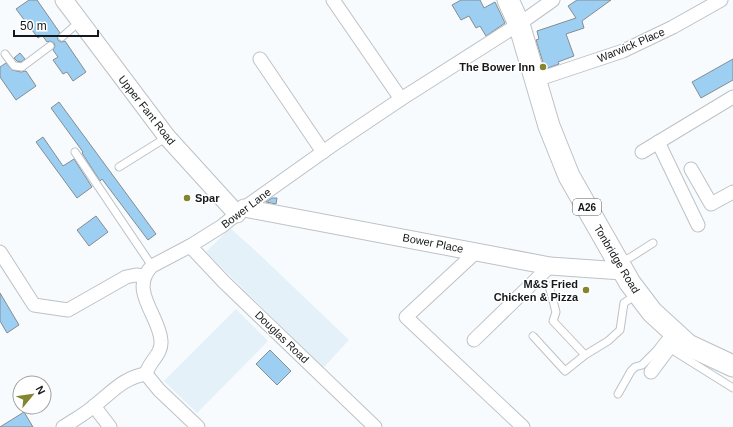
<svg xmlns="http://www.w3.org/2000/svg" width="733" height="427" font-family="Arial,sans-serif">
  <rect width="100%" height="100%" fill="#f7fbfe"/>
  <!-- built -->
  <g fill="#e4f1f9">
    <path d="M230,228l29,26 90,86 -26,28 -117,-116z"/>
    <path d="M236,309l32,32 -71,72 -33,-32z"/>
  </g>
  <!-- building -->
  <g fill="#9dcff3" stroke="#878c90">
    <path d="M29,0h8l23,33 -3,3 1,4 3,2 4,-1 21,31 -13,9 -6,-9 -4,2 -10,-14 5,-3 -5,-7 2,-4 -1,-3 -4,-2 -3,1 -5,-7 -4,3 -22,-29z"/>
    <path d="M461,0h19l4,8 11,-6 10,21 -19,13 -6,-10 -4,2 -7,-12 -8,4 -9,-15z"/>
    <path d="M577,0h34l-29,21 2,7 -18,6 8,22 -16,6 1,2 -14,5 -9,-29 3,-1 -2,-8 39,-13 -8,-12z"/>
    <path d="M20,53l5,6 -4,3 -4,-1 -3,-3z"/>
    <path d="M733,59v21l-32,18 -9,-16z"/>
    <path d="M6,63l6,7 9,2 5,-1 10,15 -20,14 -16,-23v-10z"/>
    <path d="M59,102l97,132 -8,6 -46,-61 -2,2 -18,-28 1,-1 -32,-44z"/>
    <path d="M43,137l20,29 11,-7 18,28 -15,11 -41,-56z"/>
    <path d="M272,198h5l-1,6 -10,-2z"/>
    <path d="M96,216l12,16 -19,14 -12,-16z"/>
    <path d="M0,293l19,32 -12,8 -7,-12z"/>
    <path d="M270,350l21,21 -14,14 -21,-21z"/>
    <path d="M24,412l9,15h-33z"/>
  </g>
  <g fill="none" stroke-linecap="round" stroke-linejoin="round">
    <!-- service casing -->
    <g stroke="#bdc2c6" stroke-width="9">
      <g id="service">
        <path d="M62,37l17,-15"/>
        <path d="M5,54l9,12 8,1 28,-21"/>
        <path d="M75,152l77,114"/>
        <path d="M119,167l48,-30"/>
        <path d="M620,262l11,-5 22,-14"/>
        <path d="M549,286l7,26 -3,9 32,34 23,-14 12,-11 4,-27 12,-8"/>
        <path d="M533,336l32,35 20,-16"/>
        <path d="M669,348l64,40"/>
        <path d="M618,394l13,-23 4,-4 7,-2 14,-14 15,-19"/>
      </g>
    </g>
    <!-- minor casing -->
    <g stroke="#bdc2c6" stroke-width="15">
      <g id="minor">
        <path d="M333,0l68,99"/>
        <path d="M260,59l63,93"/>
        <path d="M536,80l87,-29 50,-24 48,-27"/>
        <path d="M658,142l40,83"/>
        <path d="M642,152l91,-55"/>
        <path d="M691,169l20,35 22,-12"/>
        <path d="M190,246l34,36 151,145"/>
        <path d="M0,252l34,53 34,5 58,-33 10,-2 9,1"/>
        <path d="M476,252l-70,65 117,110"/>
        <path d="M474,340l76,-74"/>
        <path d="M651,372l27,-36"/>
        <path d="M146,374c3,-13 16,-19 15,-33 -1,-25 -33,-51 -9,-75l38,-20 32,-20 22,-18 93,-66 64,-43 118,-75 34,-24"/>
        <path d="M146,374l13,16 39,37"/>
        <path d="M94,406l16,21"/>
        <path d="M63,427c11,-7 22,-13 31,-21 17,-13 30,-29 52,-32"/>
      </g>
    </g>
    <!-- tertiary casing -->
    <g stroke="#bdc2c6" stroke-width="19">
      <g id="tertiary">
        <path d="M64,0l103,137 70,77"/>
        <path d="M244,208l306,58 72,5"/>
      </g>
    </g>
    <!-- primary casing -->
    <g stroke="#bdc2c6" stroke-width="23">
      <path id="primary" d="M508,0l11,24 30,102 20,50 61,107 22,29 36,33 45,21"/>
    </g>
    <!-- service -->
    <use href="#service" stroke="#fff" stroke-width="7"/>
    <!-- minor -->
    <use href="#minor" stroke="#fff" stroke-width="13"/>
    <!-- tertiary -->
    <use href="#tertiary" stroke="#fff" stroke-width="17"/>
    <!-- primary -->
    <use href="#primary" stroke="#fff" stroke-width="21"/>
  </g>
  <!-- markers -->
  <g fill="#84852f" stroke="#fff" stroke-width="1.5">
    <circle cx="543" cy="67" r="4"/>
    <circle cx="187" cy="198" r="4"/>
    <circle cx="586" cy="290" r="4"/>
  </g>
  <g text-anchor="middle" stroke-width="3" stroke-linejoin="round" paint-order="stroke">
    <!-- shield labels -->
    <rect fill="#fff" stroke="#5c5d5e" stroke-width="1" x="573" y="199" width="28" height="16" rx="3"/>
    <g font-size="10" font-weight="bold" fill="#161819">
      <text x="587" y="211">A26</text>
    </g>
    <!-- street labels -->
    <g font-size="11" fill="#161819" stroke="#fff">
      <text transform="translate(631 45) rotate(-23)" y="4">Warwick Place</text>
      <text transform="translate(147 110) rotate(52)" y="4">Upper Fant Road</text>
      <text transform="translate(246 208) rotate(-37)" y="4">Bower Lane</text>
      <text transform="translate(433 243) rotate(11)" y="4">Bower Place</text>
      <text transform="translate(617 259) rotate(59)" y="4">Tonbridge Road</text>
      <text transform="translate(282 337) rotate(44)" y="4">Douglas Road</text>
    </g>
    <!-- poi labels -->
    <g font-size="11" font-weight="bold" fill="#161819" stroke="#fff" text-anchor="end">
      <text x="535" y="71">The Bower Inn</text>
      <text x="195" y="202" text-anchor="start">Spar</text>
      <text x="578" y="288">M&amp;S Fried<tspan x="578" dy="13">Chicken &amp; Pizza</tspan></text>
    </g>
  </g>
  <!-- north arrow -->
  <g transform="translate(32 395) rotate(61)"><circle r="19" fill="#ffffff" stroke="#a2a3a3"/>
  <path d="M0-3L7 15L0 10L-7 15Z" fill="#84852f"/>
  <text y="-6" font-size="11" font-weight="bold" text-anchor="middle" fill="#161819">N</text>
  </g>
  <!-- scale -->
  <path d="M14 30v6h84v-6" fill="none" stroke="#161819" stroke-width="2"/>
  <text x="20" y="30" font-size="12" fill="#161819" stroke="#ffffff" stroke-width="3" paint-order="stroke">50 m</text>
</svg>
